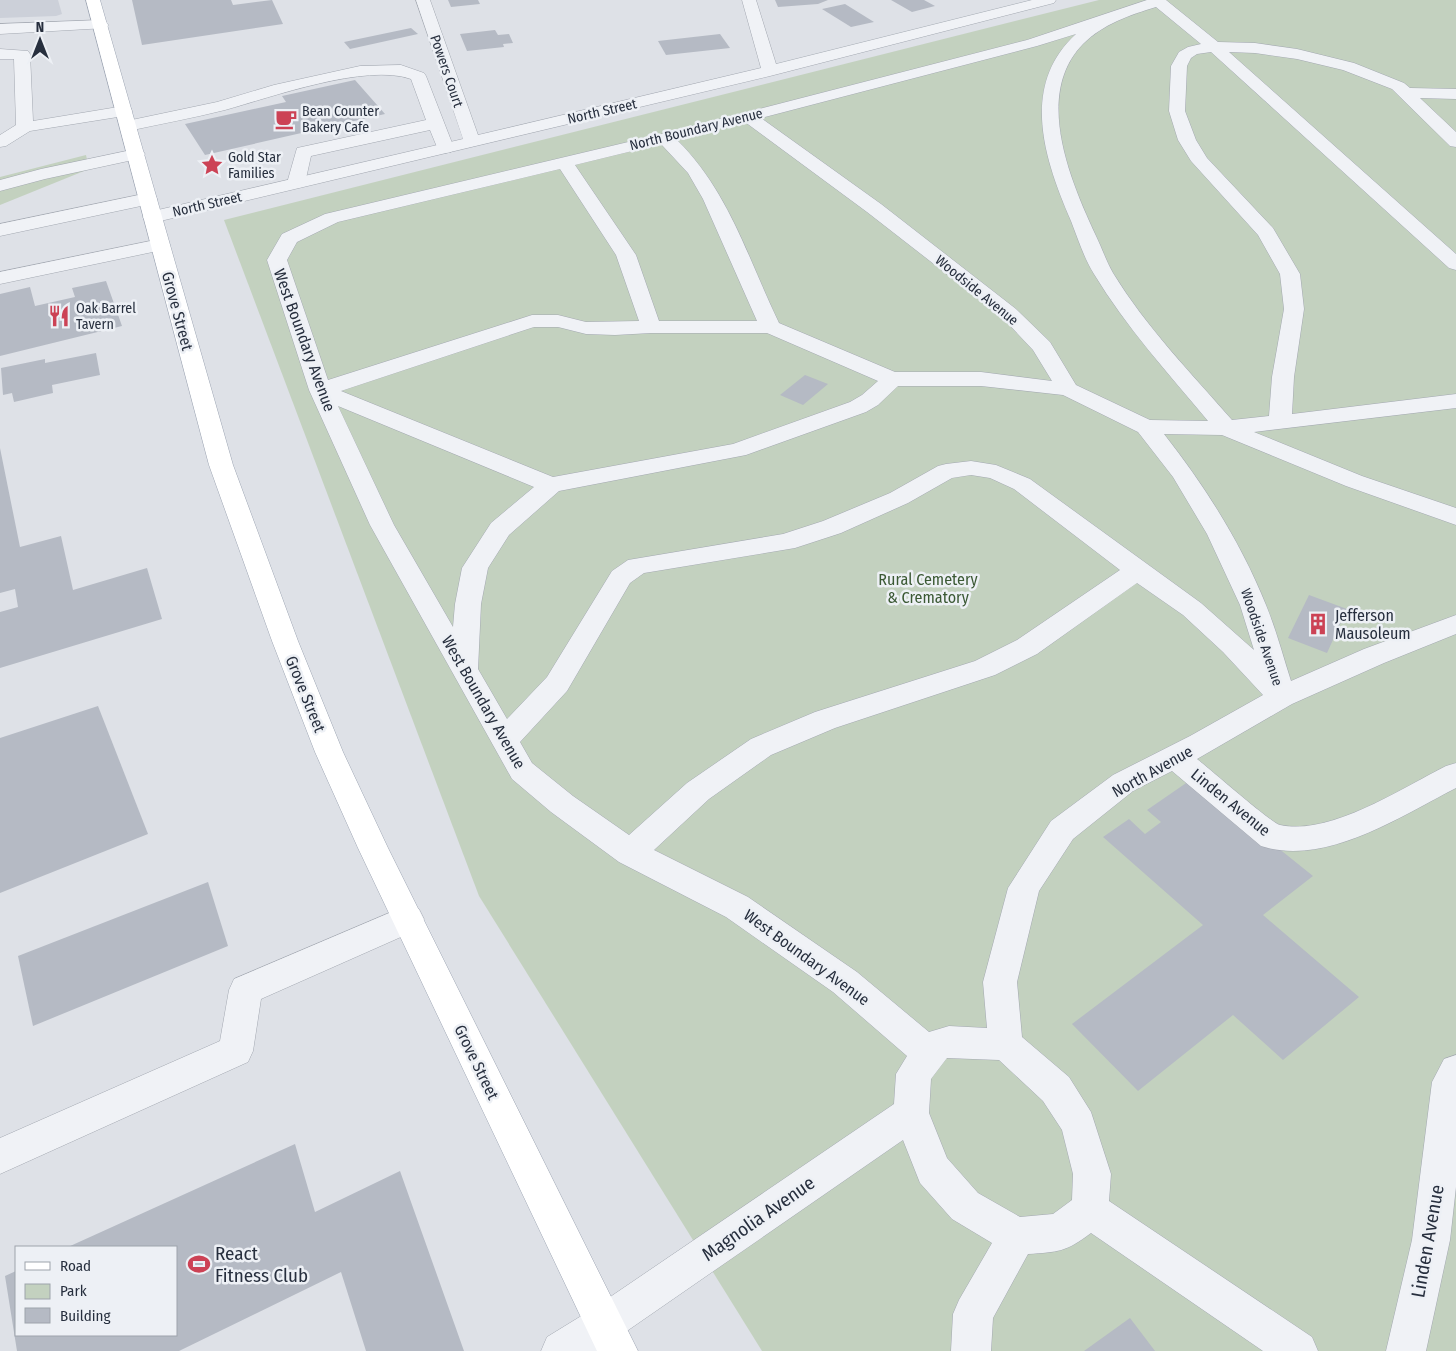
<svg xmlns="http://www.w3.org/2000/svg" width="1456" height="1351" font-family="'Fira Sans Condensed',sans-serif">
  <rect width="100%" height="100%" fill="#dee1e7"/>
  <!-- built -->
  <path fill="#ccd0d9" d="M0,0h58l4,14 -6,2 -56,2z"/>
  <!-- green -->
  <g fill="#c3d1bf">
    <path d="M1099,0h357v1351h-694l-283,-455 -255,-676z"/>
    <path d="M86,155l3,14 -89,36v-28z"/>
  </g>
  <!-- building -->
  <g fill="#b5bac4">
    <path d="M132,0h99l2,5 39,-5 11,24 -141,21z"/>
    <path d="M448,0h30l2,4 -29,3z"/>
    <path d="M775,0h53l-10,4 -40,3z"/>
    <path d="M891,0h33l11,6 -23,6z"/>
    <path d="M845,4l29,18 -23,5 -29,-18z"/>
    <path d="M411,28l7,6 -68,15 -6,-7z"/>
    <path d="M495,30l3,5 11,-1 4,9 -10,1 1,3 -37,4 -7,-17z"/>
    <path d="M720,34l10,14 -64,7 -8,-14z"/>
    <path d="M355,80l30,34 -180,41 -20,-31 101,-22 -4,-6z"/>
    <path d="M106,281l16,45 -122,30v-62l30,-7 5,19 40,-9 -3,-9z"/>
    <path d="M96,353l4,22 -48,10 1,8 -39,9 -2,-9 -9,2 -2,-27 44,-9v4z"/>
    <path d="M805,375l23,9 -25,21 -23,-10z"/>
    <path d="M0,448l20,99 41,-11 12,54 74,-22 15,51 -162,49v-56l18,-5 -3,-18 -15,4z"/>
    <path d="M1309,595l38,14 -20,44 -39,-15z"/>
    <path d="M98,706l50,128 -148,59v-155z"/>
    <path d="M1192,779l121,97 -50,39 96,82 -76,63 -50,-45 -95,76 -66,-67 131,-99 -100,-88 26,-18 16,15 16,-12 -14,-12z"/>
    <path d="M208,882l20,64 -195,80 -15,-70z"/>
    <path d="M295,1144l20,68 85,-41 64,180h-98l-25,-79 -162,79h-162l-12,-75 11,-5v64h160v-88h-108z"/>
    <path d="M1130,1318l25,33h-71z"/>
  </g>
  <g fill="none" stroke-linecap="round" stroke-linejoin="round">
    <!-- lane casing -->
    <g stroke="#a3a8b1" stroke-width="1">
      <g id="lane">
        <path d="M1147,0h19l52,42 37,1 42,6 57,14 50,20 6,5 46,1v10l-36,-1 36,34v15l-6,-1 -58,-57 -49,-19 -46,-11 -42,-6 -26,-1 227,202v16l-7,-2 -238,-216 -14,2 -6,4 -4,8 -2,45 11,29 11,18 66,70 27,46 4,35 -10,68 -2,37 164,-20v14l-202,24 108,44 94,32v17l-110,-39 -124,-51 -58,-1c41,52 77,109 102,171 10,24 17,51 25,76l73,-32 92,-34v19l-72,29 -92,41 -95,55c12,9 74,64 83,66 50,11 122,-37 166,-59l10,-3v25c-55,28 -131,79 -195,58l-89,-75 -39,20 -60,48 -34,52 -22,91 5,55 47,40 22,35 20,62 -2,27 203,136 6,14h-55l-172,-118c-25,19 -33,19 -63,21l-35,64 -2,33h-40l2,-37 6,-14 33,-57 -40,-24 -32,-36 -17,-43 -305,211h-57l6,-14 44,-27 303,-206 2,-30 11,-18 -74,-64 -107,-75 -107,-55 -68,-50 -39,-33 -142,-254 -61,-135 -42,-130 15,-26 43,-20 337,-80 365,-94zM1156,7l45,37 -13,3 -9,5 -8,14 -2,45 9,29 13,21 67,74 22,39 4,35 -12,68 -3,39 -37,4c-41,-47 -86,-93 -119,-147 -7,-12 -11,-25 -17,-37 -25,-54 -63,-141 -13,-192 20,-20 47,-29 73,-37zM1076,34c-57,52 -31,127 -5,187 7,18 13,37 23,53 32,53 74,99 114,147l-58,-1 -74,-35 -26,-43 -34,-33 -135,-105 -120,-86 276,-72zM745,122l122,90 135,105 31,33 19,31 -71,-9h-86l-116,-49c-31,-64 -50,-132 -102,-183zM661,144l27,29 15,26 54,122h-98l-23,-66 -61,-90zM560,169l56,86 23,66 -53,1 -28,-7h-26l-204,65 -41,-120 10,-18 41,-20zM534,327h24l28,7 29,1 36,-2h116l111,48 -16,14 -12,7 -117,42 -180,33 -212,-86zM898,386h83l82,9 75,37 35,45 34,57 33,71 14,45 -53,-47 -171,-124 -34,-14 -25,-4 -25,3 -8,2 -48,27 -67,28 -40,13 -155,26 -16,11 -65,106 -40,42 -29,-50 3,-65 7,-36 21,-33 50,-44 187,-36 120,-43 12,-7zM338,406l196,81 -43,36 -29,45 -7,36 -2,23 -59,-102zM971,475l19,3 24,11 106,81 -103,70 -42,21 -160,51 -64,27 -64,44 -58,52 -56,-39 -41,-33 -12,-21 47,-51 63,-108 14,-10 151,-25 46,-15 67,-30 44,-25zM1137,583l46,32 40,37 40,43 -73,41 -77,39 -62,46 -43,67 -25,94 4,46 -38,-2 -20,6 -72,-60 -109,-75 -94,-47 55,-51 62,-44 64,-27 160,-53 42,-21zM947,1058l52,2 44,41 19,29 11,44 -1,26 -19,14 -33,3 -42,-24 -31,-35 -18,-45 2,-34z"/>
        <path d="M0,49l28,2 2,3 3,67 91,-15 6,1 2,4 -2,4 -6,1 -94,15 -24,15 -6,1v-12l16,-10 -2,-66h-14z"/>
        <path d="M401,65l23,8 2,3 28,72 -3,4 -6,1 -6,-1 -9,-22 -119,26 -6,27 -3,4 -6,1 -6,-1 -3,-4 10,-35 129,-28 -15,-41c-45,-16 -139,18 -186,31 -32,8 -65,14 -97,21l-6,-1 -2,-4 2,-4 95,-20 57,-17 86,-19z"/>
        <path d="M136,149l6,1 3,4 -3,4 -97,21 -45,12v-11l41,-11z"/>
        <path d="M148,193l7,2 2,4 -2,4 -155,33v-12z"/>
        <path d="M160,239l7,2 3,4 -3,4 -167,35v-12z"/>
        <path d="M408,905l11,4 5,10 -5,10 -158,70 -8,52 -5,11 -248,112v-36l220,-97 9,-51 5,-11z"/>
        <path d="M1456,1055v132l-6,53 -24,111h-40l26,-111 20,-158 12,-23z"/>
      </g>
    </g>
    <!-- street casing -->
    <g stroke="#a3a8b1" stroke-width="1">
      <g id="street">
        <path d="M416,0h14l48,135 283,-67 -19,-68h14l20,64 256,-64h24l-2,3 -284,73 -618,147 -7,-2 -2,-4 2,-4 318,-74z"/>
        <path d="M101,20l5,2 3,3 -3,3 -106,6v-10z"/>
      </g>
    </g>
    <!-- primary casing -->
    <g stroke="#9da5b3" stroke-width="1">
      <path id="primary" d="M86,0h14l133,465 65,176 45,111 45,96 250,503h-41l-239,-503 -43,-96 -43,-111 -63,-176z"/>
    </g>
    <!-- lane -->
    <use href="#lane" fill="#f0f2f6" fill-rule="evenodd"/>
    <!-- street -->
    <use href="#street" fill="#f0f2f6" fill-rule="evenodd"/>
    <!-- primary -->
    <use href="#primary" fill="#fff" fill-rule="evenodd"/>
  </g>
  <!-- icons -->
  <defs>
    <g id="cafe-bare" transform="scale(1.725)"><path d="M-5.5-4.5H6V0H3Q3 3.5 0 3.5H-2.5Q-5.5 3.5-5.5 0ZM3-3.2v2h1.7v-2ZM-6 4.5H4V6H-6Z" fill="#cc4255" stroke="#edf0f5" stroke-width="2.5" paint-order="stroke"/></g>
    <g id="sight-bare" transform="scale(1.725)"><path d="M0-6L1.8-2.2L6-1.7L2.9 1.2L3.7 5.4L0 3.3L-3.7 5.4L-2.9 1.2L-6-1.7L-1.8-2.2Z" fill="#cc4255" stroke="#edf0f5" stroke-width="2.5" paint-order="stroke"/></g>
    <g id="restaurant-bare" transform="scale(1.725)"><path d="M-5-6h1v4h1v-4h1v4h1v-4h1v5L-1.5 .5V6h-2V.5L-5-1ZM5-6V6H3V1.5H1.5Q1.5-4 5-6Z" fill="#cc4255" stroke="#edf0f5" stroke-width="2.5" paint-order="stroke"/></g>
    <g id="building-bare" transform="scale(1.725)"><path d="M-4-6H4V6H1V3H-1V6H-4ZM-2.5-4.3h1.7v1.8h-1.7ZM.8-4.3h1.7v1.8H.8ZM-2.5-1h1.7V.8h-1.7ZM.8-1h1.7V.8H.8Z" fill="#cc4255" stroke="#edf0f5" stroke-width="2.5" paint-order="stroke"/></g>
    <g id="stadium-bare" transform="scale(1.725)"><path d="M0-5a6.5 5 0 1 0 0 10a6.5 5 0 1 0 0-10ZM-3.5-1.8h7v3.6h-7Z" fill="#cc4255" stroke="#edf0f5" stroke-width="2.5" paint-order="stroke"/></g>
  </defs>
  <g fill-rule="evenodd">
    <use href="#cafe-bare" x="286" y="119"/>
    <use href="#sight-bare" x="212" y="165"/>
    <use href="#restaurant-bare" x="59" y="316"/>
    <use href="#building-bare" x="1318" y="624"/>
    <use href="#stadium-bare" x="199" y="1264"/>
  </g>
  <g text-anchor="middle" stroke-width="5" stroke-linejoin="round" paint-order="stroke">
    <!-- far-street labels -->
    <g font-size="14" fill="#272f3e" stroke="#edf0f5">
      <text transform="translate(447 71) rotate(71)" y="5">Powers Court</text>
      <text transform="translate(602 111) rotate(-13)" y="5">North Street</text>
      <text transform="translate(696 129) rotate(-14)" y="5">North Boundary Avenue</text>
      <text transform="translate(207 204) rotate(-13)" y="5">North Street</text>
      <text transform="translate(977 290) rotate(39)" y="5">Woodside Avenue</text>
      <text transform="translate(1262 637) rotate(71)" y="5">Woodside Avenue</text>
    </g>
    <!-- far-poi labels -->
    <g font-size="14" fill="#272f3e" stroke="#edf0f5" text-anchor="start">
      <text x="302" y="116">Bean Counter<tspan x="302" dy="16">Bakery Cafe</tspan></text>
      <text x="228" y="162">Gold Star<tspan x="228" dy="16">Families</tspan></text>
      <text x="76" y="313">Oak Barrel<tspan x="76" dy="16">Tavern</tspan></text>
    </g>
    <!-- street labels -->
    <g font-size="16" fill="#272f3e" stroke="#edf0f5">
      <text transform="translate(178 311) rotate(75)" y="6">Grove Street</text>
      <text transform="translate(305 340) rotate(70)" y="6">West Boundary Avenue</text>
      <text transform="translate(306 694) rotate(68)" y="6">Grove Street</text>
      <text transform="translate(484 702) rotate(60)" y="6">West Boundary Avenue</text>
      <text transform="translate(1152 771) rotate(-29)" y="6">North Avenue</text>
      <text transform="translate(1231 802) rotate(39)" y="6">Linden Avenue</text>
      <text transform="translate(807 957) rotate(36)" y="6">West Boundary Avenue</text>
      <text transform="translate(477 1062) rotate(64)" y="6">Grove Street</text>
    </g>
    <!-- park labels -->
    <g font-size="16" fill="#3b5934" stroke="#edf0f5">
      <text x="928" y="585">Rural Cemetery<tspan x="928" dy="18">&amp; Crematory</tspan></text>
    </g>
    <!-- poi labels -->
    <g font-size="16" fill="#272f3e" stroke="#edf0f5" text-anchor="start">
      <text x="1335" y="621">Jefferson<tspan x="1335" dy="18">Mausoleum</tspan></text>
    </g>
    <!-- near-street labels -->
    <g font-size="19" fill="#272f3e" stroke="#edf0f5">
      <text transform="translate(758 1218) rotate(-35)" y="7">Magnolia Avenue</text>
      <text transform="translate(1427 1241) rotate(-80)" y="7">Linden Avenue</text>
    </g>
    <!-- near-poi labels -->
    <g font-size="19" fill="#272f3e" stroke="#edf0f5" text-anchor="start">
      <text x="215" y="1260">React<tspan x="215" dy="22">Fitness Club</tspan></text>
    </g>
  </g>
  <!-- legend -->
  <rect x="15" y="1246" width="162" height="90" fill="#edf0f5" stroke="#9ea3ac"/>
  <rect x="25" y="1262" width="25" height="8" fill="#ffffff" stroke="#9ea3ac"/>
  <text x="60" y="1271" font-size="15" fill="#272f3e">Road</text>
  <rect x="25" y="1284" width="25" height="15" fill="#c3d1bf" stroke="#9ea3ac"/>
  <text x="60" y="1296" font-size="15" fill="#272f3e">Park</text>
  <rect x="25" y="1308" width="25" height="15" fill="#b5bac4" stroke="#9ea3ac"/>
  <text x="60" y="1321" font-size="15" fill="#272f3e">Building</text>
  <!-- north arrow -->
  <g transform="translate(40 40)" stroke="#edf0f5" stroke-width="4" paint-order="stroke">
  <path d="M0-4L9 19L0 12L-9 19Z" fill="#272f3e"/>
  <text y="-8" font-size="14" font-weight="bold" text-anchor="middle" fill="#272f3e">N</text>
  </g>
</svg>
